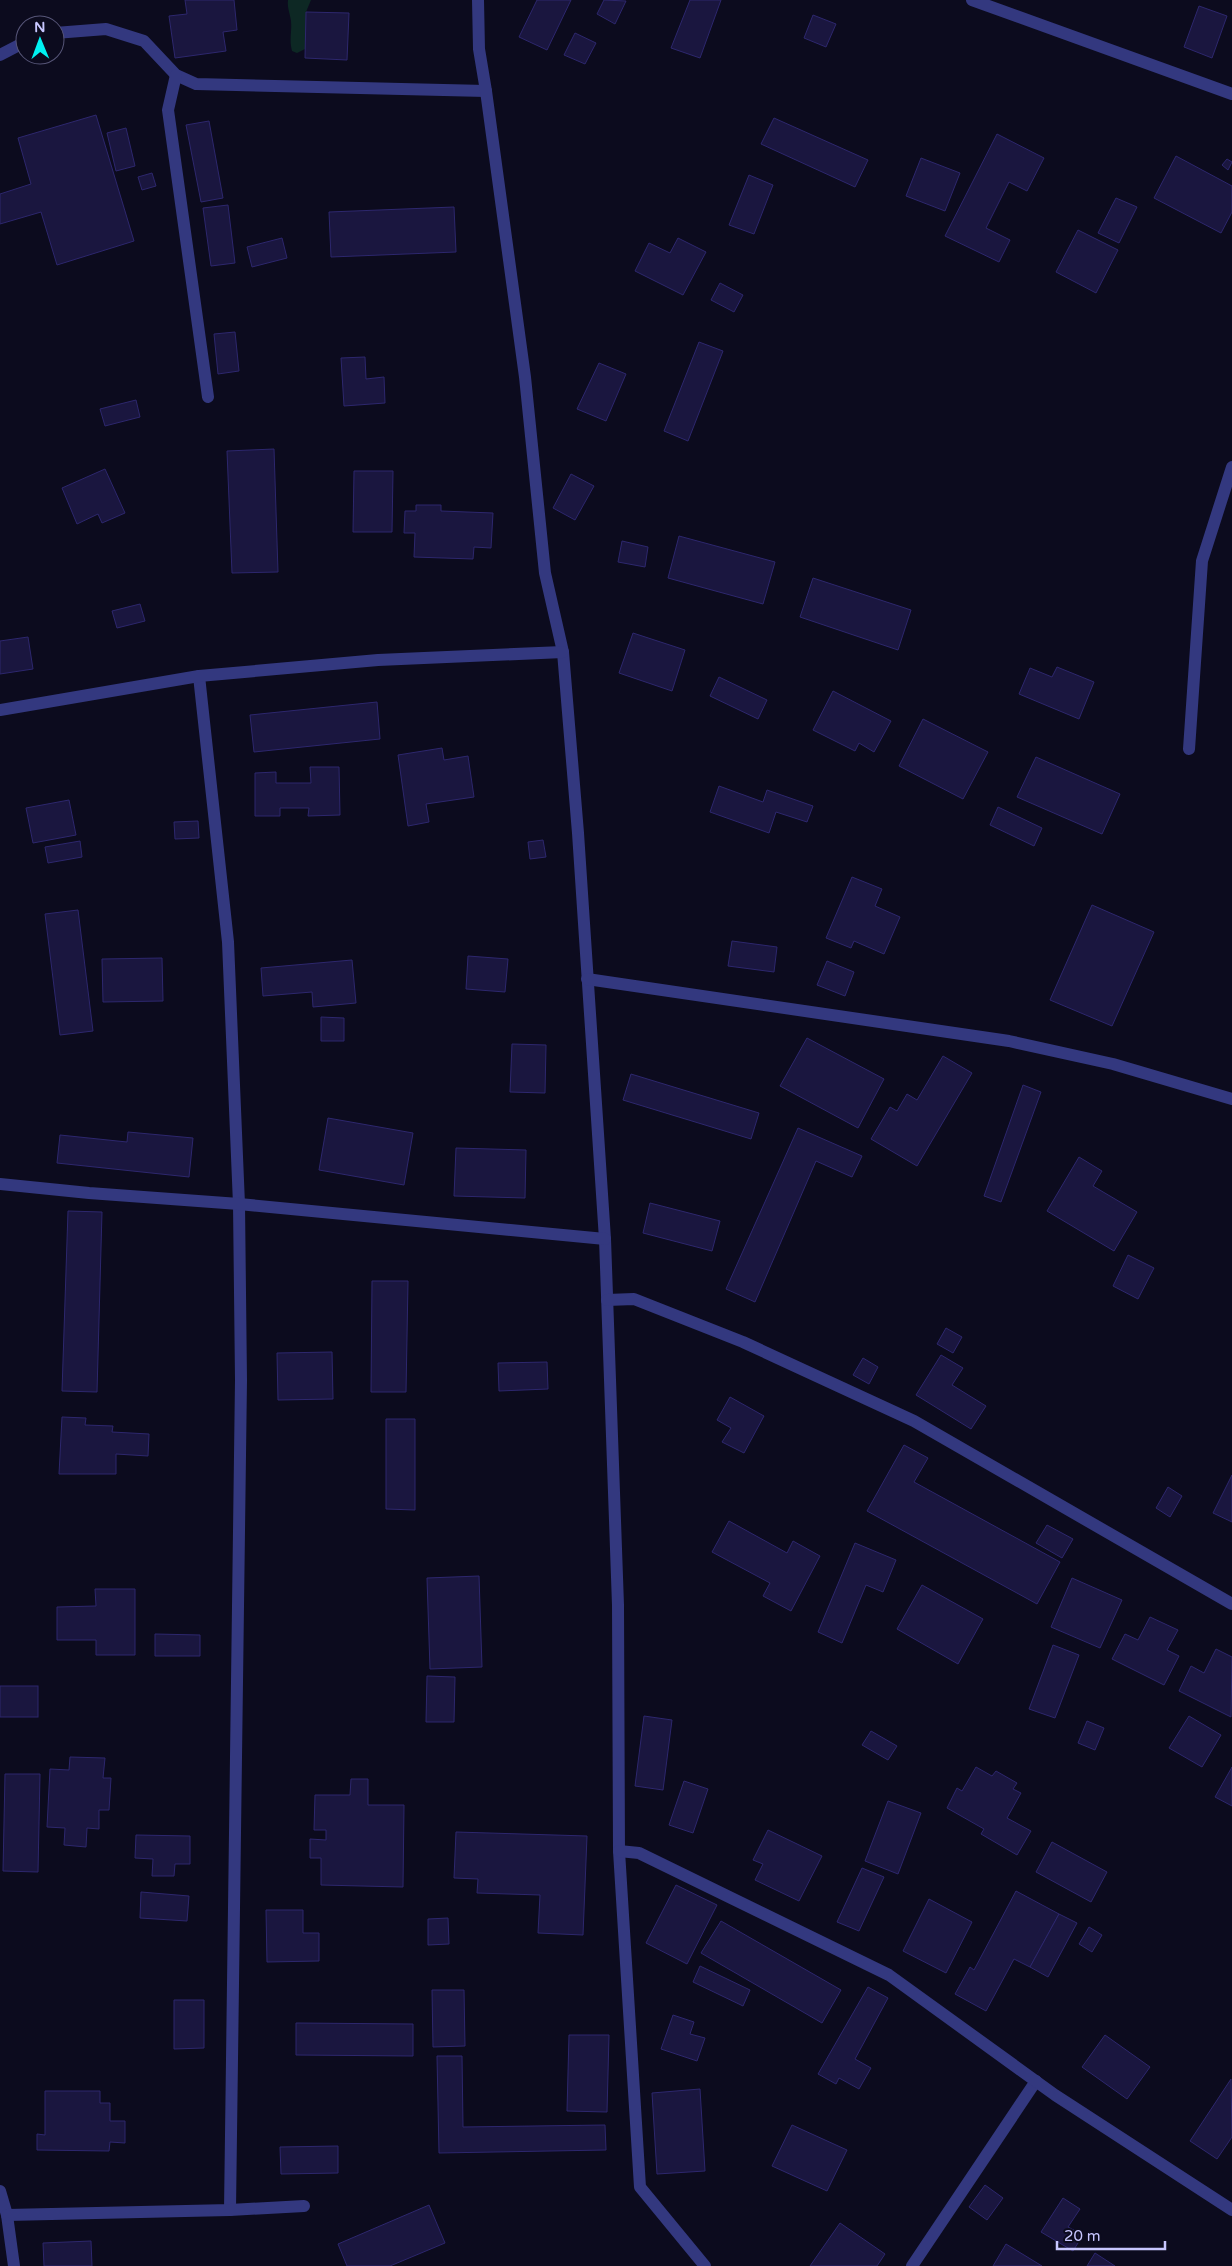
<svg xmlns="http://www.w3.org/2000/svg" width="1232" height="2266" font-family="'Varela Round',sans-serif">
  <rect width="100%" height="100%" fill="#0c0b1e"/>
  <!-- green -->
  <path fill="#0d2824" d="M288,0h23l-5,12 -1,37 -8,4 -5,-2c-3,-12 0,-19 -1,-30 -1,-8 -4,-13 -3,-21z"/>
  <!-- building -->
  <g fill="#1a163f" stroke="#2d276d">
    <path d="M185,0h49l3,30 -14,2 3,19 -51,7 -6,-42 18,-2z"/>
    <path d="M537,0h34l-24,50 -28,-13z"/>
    <path d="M604,0l22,1 -11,23 -18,-10z"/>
    <path d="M690,0h31l-21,58 -29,-10z"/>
    <path d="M1199,6l28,10 -15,42 -28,-11z"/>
    <path d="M306,12l43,1 -2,47 -42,-2z"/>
    <path d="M813,15l23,9 -10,23 -22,-9z"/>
    <path d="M575,33l21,10 -11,21 -21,-9z"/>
    <path d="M96,115l38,126 -77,24 -16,-53 -41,12v-30l31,-10 -13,-46z"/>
    <path d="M774,118l94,42 -13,27 -94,-43z"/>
    <path d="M209,121l14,77 -22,4 -15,-77z"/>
    <path d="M126,128l9,38 -19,5 -9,-38z"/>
    <path d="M997,134l47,24 -17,33 -18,-9 -23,46 24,12 -11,22 -54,-26z"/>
    <path d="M1176,156l56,30v26l-11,21 -67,-35z"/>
    <path d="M921,158l39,15 -15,38 -39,-15z"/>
    <path d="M1227,159l5,3 -4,8 -6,-5z"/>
    <path d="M152,173l4,13 -14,4 -4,-13z"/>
    <path d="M749,175l24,10 -19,49 -25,-9z"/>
    <path d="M1116,198l21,9 -18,36 -21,-10z"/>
    <path d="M228,205l7,58 -24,3 -8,-58z"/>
    <path d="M454,207l2,45 -125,5 -2,-45z"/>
    <path d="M1078,230l40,20 -22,43 -40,-21z"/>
    <path d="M282,238l5,20 -35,9 -5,-20z"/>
    <path d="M678,238l28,14 -23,43 -48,-24 14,-28 21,10z"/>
    <path d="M720,283l23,12 -9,17 -23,-12z"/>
    <path d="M235,332l4,39 -21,3 -4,-40z"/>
    <path d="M699,342l24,9 -35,90 -24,-10z"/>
    <path d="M365,357l1,22 18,-2 1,26 -41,3 -3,-48z"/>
    <path d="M599,363l27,11 -20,47 -29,-12z"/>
    <path d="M136,400l4,17 -35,9 -5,-17z"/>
    <path d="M274,449l4,123 -46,1 -5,-122z"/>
    <path d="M105,469l20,44 -23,10 -4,-9 -21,10 -15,-36z"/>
    <path d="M354,471h39l-1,61h-39z"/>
    <path d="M571,474l23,12 -19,34 -22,-12z"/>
    <path d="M416,505h25v6l52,2 -2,35 -17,-1 -1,12 -59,-2 1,-24h-11l1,-22h11z"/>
    <path d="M679,536l96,26 -12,42 -95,-26z"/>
    <path d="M622,541l26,6 -3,20 -27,-5z"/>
    <path d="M813,578l98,32 -13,40 -98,-33z"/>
    <path d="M140,604l5,17 -28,7 -5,-17z"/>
    <path d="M633,633l52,17 -13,41 -53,-18z"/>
    <path d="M28,637l5,32 -33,5v-33z"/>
    <path d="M1057,667l37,15 -15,37 -60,-25 11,-26 22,9z"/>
    <path d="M719,677l48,23 -9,19 -48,-23z"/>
    <path d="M833,691l58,30 -17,31 -15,-9 -4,8 -42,-21z"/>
    <path d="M377,702l3,37 -126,13 -4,-37z"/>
    <path d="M923,719l65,33 -25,47 -64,-33z"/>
    <path d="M442,748l2,12 24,-4 6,41 -48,7 3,18 -21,4 -10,-71z"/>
    <path d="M1036,757l84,37 -18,40 -85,-37z"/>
    <path d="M310,767h29l1,48 -32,1 1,-8h-29v8h-25v-43l21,-1v11h35z"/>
    <path d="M719,786l44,16 4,-12 46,16 -6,16 -31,-10 -7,21 -59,-21z"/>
    <path d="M69,800l7,35 -43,8 -7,-35z"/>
    <path d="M998,807l44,21 -8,18 -44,-21z"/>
    <path d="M198,821l1,17 -24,1 -1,-17z"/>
    <path d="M543,840l3,17 -16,2 -2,-17z"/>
    <path d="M80,841l2,16 -34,6 -3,-16z"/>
    <path d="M852,877l30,12 -7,17 25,11 -16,37 -30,-13 -3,7 -25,-10z"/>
    <path d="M1092,905l62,27 -42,94 -62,-26z"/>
    <path d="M78,910l15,121 -33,4 -15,-121z"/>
    <path d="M732,941l45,6 -3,25 -46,-6z"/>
    <path d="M468,956l40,3 -3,33 -39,-3z"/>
    <path d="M162,958l1,43 -60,1 -1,-43z"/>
    <path d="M352,960l4,43 -43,4 -1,-15 -49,4 -2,-28z"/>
    <path d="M827,961l27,11 -9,24 -28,-11z"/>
    <path d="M321,1017l23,1v23h-23z"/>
    <path d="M807,1038l77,41 -26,49 -78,-42z"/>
    <path d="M512,1044l34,1 -1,48 -35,-1z"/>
    <path d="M943,1056l29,17 -55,93 -46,-27 19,-32 7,4 10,-17 10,6z"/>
    <path d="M631,1074l128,39 -8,26 -128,-39z"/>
    <path d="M1023,1085l18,7 -40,110 -17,-6z"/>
    <path d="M328,1118l85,15 -9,52 -85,-15z"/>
    <path d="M798,1128l64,28 -10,21 -36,-16 -61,141 -29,-13z"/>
    <path d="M128,1132l65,6 -4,39 -132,-14 3,-28 67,7z"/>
    <path d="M456,1148l70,2 -1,48 -71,-2z"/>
    <path d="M1079,1157l23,14 -9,15 44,26 -23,39 -67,-40z"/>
    <path d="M650,1203l70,18 -8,30 -69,-18z"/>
    <path d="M68,1211l34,1 -5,180 -35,-1z"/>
    <path d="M1128,1255l26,13 -16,31 -25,-13z"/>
    <path d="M372,1281h36l-2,111h-35z"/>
    <path d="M946,1328l16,9 -9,16 -16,-9z"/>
    <path d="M332,1352l1,47 -55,1 -1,-47z"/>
    <path d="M941,1355l22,13 -11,17 34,21 -15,23 -55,-34z"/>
    <path d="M863,1358l15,9 -9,17 -16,-9z"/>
    <path d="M547,1362l1,27 -49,2 -1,-28z"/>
    <path d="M730,1397l34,19 -20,37 -22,-11 9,-14 -14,-8z"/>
    <path d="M62,1417l24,1 -1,7 28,1 -1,6 37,2 -1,22 -32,-2v20h-57z"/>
    <path d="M386,1419h29v91l-29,-1z"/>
    <path d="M904,1445l24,13 -14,24 146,80 -23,42 -170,-93z"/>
    <path d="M1232,1475v47l-19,-9z"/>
    <path d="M1168,1487l14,9 -12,21 -14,-9z"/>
    <path d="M729,1521l58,32 6,-12 27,15 -29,55 -28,-15 7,-13 -58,-31z"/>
    <path d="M1047,1525l26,14 -11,19 -26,-15z"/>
    <path d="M855,1543l41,17 -13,32 -17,-7 -24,58 -24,-11z"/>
    <path d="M479,1576l3,91 -52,2 -3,-91z"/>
    <path d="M1072,1578l50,22 -22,48 -49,-21z"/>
    <path d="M922,1585l61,34 -25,45 -61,-35z"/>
    <path d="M95,1589h40v66h-39v-15h-39v-33l39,-1z"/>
    <path d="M1150,1617l28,13 -11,20 12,6 -15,29 -52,-26 13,-25 13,6z"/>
    <path d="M155,1634l45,1v21h-45z"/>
    <path d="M1053,1645l26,10 -24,63 -26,-9z"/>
    <path d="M1216,1649l16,8 -1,60 -52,-26 12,-25 13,7z"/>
    <path d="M427,1676l28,1 -1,45h-28z"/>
    <rect x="0" y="1686" width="38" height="31"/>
    <path d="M644,1716l28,4 -9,70 -28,-4z"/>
    <path d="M1189,1716l32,19 -19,32 -33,-19z"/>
    <path d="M1087,1721l17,7 -9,22 -17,-7z"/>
    <path d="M871,1731l26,15 -9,14 -26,-15z"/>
    <path d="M70,1757l35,1 -2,20h8l-2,32h-10v19l-12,-1 -1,19 -22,-2 1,-17 -18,-1 3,-58 19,1z"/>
    <path d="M976,1767l16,9 4,-5 21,12 -4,6 8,4 -14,25 24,13 -14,24 -36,-21 3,-5 -37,-21 10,-20 5,3z"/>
    <path d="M1232,1767v39l-17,-9z"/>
    <path d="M5,1774h35l-2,98 -35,-1z"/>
    <path d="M351,1779h17v26h36l-1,82 -82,-2v-27h-11v-19l16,1v-10h-12l1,-35h35z"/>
    <path d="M684,1781l24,8 -15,44 -24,-8z"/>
    <path d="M888,1801l33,12 -23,61 -33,-13z"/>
    <path d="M768,1830l54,26 -23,45 -44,-21 8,-16 -10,-4z"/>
    <path d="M456,1832l131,4 -4,99 -45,-2 2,-38 -63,-2 1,-14 -24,-1z"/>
    <path d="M136,1835l54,1v28h-15l-1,12h-22l1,-17 -18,-1z"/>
    <path d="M1052,1842l55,30 -16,30 -55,-30z"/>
    <path d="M862,1868l22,9 -25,54 -22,-9z"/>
    <path d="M676,1885l41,20 -30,59 -41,-21z"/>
    <path d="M1016,1891l43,23 -29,53 -16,-8 -28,52 -31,-17 15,-27 4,3z"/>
    <path d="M141,1892l48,4 -2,25 -47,-3z"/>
    <path d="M929,1899l43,23 -26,51 -43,-22z"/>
    <path d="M266,1910h37v23h16v28l-52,1z"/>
    <path d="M1059,1914l18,9 -29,54 -18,-10z"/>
    <path d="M448,1918l1,26 -21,1v-26z"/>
    <path d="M721,1921l120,69 -19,33 -121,-70z"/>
    <path d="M1089,1927l13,8 -10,17 -13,-8z"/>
    <path d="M700,1966l50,24 -7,16 -50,-24z"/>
    <path d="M868,1987l20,11 -33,61 16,9 -12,21 -20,-11 -3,6 -18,-10z"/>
    <path d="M432,1990h32l1,56 -32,1z"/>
    <path d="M174,2000h30v48l-30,1z"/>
    <path d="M673,2015l21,7 -4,12 15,4 -8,23 -36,-12z"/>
    <path d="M296,2023l117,1v32l-117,-1z"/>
    <path d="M569,2035h40l-2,77 -40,-1z"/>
    <path d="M1105,2035l45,32 -23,32 -45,-32z"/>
    <path d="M437,2056h25l1,71 142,-2 1,25 -167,3z"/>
    <path d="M1231,2079l1,58 -15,22 -27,-18z"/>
    <path d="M700,2089l5,82 -48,3 -5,-81z"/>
    <path d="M45,2091h55v12h10v18h15v22l-15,-1 -1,9 -72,-1v-16l8,1z"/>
    <path d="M792,2125l55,25 -20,41 -55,-25z"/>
    <path d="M338,2146v27l-57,1 -1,-27z"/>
    <path d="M985,2185l18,13 -16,22 -18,-13z"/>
    <path d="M1063,2198l17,11 -12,18 15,8 -10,16 -32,-19z"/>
    <path d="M429,2205l16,38 -55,23h-43l-9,-22z"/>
    <path d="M840,2223l45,31 -8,12h-67z"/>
    <path d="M91,2241l1,25h-48l-1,-23z"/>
    <path d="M1006,2244l36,22h-49z"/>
    <path d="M1095,2253l20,13h-28z"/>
  </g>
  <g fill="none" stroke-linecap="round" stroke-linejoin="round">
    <!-- service -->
    <g stroke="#33387f" stroke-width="12">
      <path d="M55,33l51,-4 38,12 32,34 20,9 290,7"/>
      <path d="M0,55l25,-13"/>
      <path d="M176,75l-8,35 40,287"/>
      <path d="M1189,749l13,-188 30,-94"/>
      <path d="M912,2266l124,-185"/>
    </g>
    <!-- minor -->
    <g stroke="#33387f" stroke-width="12">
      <path d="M478,0l1,49 7,42 39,286 20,196 18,79 15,181 27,406 13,366 1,246 21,336 65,79"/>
      <path d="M972,0l260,94"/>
      <path d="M199,676l29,266 11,262 2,176 -11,830"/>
      <path d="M0,710l199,-34 179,-16 185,-8"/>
      <path d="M587,979l422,62 104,23 119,35"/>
      <path d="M0,1184l89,9 150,11 366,35"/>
      <path d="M607,1300l27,-1 109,43 171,79 318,183"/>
      <path d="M619,1851l20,2 250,122 166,120 177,115"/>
      <path d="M0,2191l7,24 7,51"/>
      <path d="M7,2215l223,-5 74,-4"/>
    </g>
  </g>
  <!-- north arrow -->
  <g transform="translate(40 40) rotate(359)"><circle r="24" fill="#0c0b1e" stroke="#575678"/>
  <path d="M0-4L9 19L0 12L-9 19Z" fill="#00f2f2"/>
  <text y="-8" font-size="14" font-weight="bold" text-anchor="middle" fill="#c8c7ff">N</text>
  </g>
  <!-- scale -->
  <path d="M1057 2241v8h108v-8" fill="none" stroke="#c8c7ff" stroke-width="2.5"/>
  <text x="1064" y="2241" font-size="15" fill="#c8c7ff" stroke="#0c0b1e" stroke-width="4" paint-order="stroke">20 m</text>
</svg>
